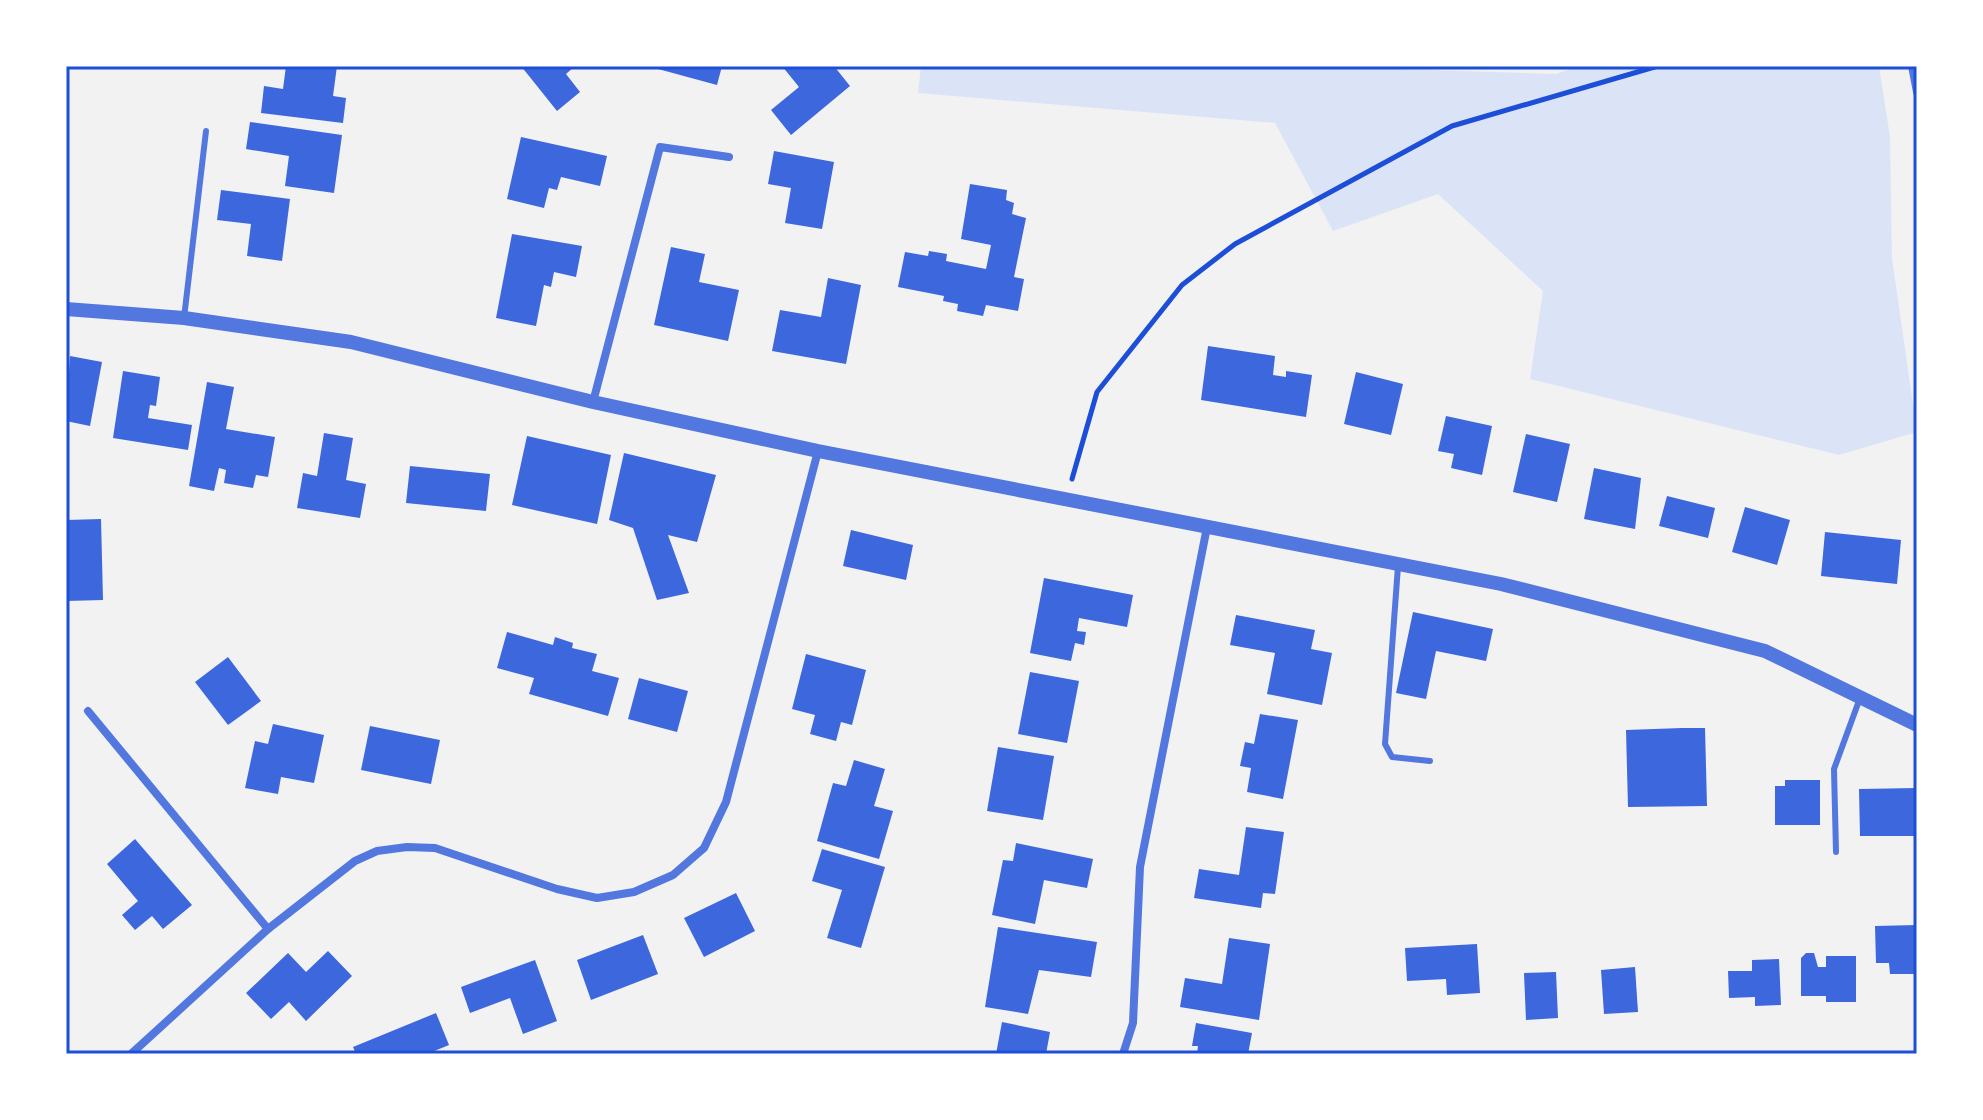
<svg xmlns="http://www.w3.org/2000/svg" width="1983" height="1120" font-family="'Golos Text',sans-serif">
  <rect width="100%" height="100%" fill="#f2f2f2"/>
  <!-- green -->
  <path fill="#dbe4f7" d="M921,66h375l260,8 24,-8h299l11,71 2,121 25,174 -78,23 -309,-76 13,-88 -105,-97 -105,37 -58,-108 -357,-30z"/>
  <!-- building -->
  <g fill="#3d67dc">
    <path d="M286,66h51l-4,30 13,2 -3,25 -82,-10 3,-27 19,3z"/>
    <path d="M521,66h54l-9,8 14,18 -23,19z"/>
    <path d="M647,66h75l-5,19z"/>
    <path d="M782,66h52l16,20 -59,49 -20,-25 28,-23z"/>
    <path d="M250,122l92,13 -8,58 -49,-7 4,-30 -43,-7z"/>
    <path d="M521,137l86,19 -7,30 -39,-9 -4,13 -8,-2 -5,20 -37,-9z"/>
    <path d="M774,151l60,11 -12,67 -37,-6 6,-35 -23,-4z"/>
    <path d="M970,184l37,6 -1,10 8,3 -2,11 14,4 -12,59 10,2 -6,32 -32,-6 -3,11 -26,-5 1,-7 -15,-3 1,-5 -46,-9 7,-35 23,4 1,-5 18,3 -1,7 40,8 5,-24 -30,-6z"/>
    <path d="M221,190l69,9 -8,62 -35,-5 4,-32 -34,-4z"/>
    <path d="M512,234l70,12 -6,31 -22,-5 -3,15 -7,-2 -8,41 -40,-8z"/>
    <path d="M671,247l34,7 -6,28 40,8 -11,51 -74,-16z"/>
    <path d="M828,278l33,7 -15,79 -74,-13 8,-41 41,7z"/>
    <path d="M1208,346l67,10 -2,19 13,2v-6l26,4 -6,42 -105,-17z"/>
    <path d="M70,356l32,6 -12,64 -24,-5z"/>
    <path d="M123,371l37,6 -4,29 -6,-1 -2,13 44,7 -4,25 -75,-12z"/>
    <path d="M1356,372l47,12 -12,51 -47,-11z"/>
    <path d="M207,382l27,5 -8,42 49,8 -7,40 -12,-2 -3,13 -29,-5 2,-13 -7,-2 -5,23 -25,-5z"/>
    <path d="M1446,416l46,10 -10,49 -31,-7 3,-14 -16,-3z"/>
    <path d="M324,433l29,5 -7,42 20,4 -6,34 -63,-10 6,-35 14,3z"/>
    <path d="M1526,434l44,10 -13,58 -44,-10z"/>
    <path d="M527,436l84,19 -14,69 -85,-19z"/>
    <path d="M624,453l92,22 -19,67 -29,-7 21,58 -32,7 -24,-72 -24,-8z"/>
    <path d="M410,466l80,8 -4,37 -80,-8z"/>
    <path d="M1594,468l47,10 -6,51 -51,-10z"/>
    <path d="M1667,496l48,12 -7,30 -49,-12z"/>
    <path d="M1745,507l45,13 -13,45 -45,-13z"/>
    <path d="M101,519l2,81 -37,1v-81z"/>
    <path d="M851,530l62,15 -7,35 -63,-14z"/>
    <path d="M1825,532l76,8 -4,44 -76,-8z"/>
    <path d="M1044,578l89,17 -6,32 -48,-9 -2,13 9,1 -2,13 -9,-2 -4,18 -41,-8z"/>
    <path d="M1413,612l80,17 -7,32 -50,-10 -10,48 -30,-6z"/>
    <path d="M1236,615l79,15 -4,19 21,4 -10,52 -55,-11 8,-41 -45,-8z"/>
    <path d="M507,632l46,13 2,-8 18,6 -1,5 25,6 -5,17 27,7 -11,38 -79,-22 5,-16 -37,-10z"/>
    <path d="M806,654l60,16 -14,55 -11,-3 -5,19 -26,-7 5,-19 -23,-6z"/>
    <path d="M228,657l33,44 -33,24 -33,-43z"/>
    <path d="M1030,672l49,9 -12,62 -49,-9z"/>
    <path d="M639,678l49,13 -11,41 -49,-13z"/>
    <path d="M1260,714l38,6 -15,79 -36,-7 4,-24 -11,-2 5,-24 9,2z"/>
    <path d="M273,724l51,11 -10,48 -33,-6 -3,17 -33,-6 10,-47 13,3z"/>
    <path d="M370,726l70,14 -9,44 -70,-14z"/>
    <path d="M1682,728h23l2,78 -79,1 -2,-77z"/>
    <path d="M998,747l56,9 -11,64 -56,-9z"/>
    <path d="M854,760l31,9 -11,37 19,5 -14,48 -62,-18 16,-58 13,3z"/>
    <path d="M1785,780h35v45h-45v-39h10z"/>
    <path d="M1917,788v48h-57l-1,-47z"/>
    <path d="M1246,827l38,5 -9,62 -12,-1 -2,15 -67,-10 5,-29 40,6z"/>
    <path d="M135,839l57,66 -29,24 -11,-13 -17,14 -13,-15 16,-14 -31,-37z"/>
    <path d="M1016,843l77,16 -6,29 -43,-8 -9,44 -43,-9 11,-55 10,1z"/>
    <path d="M822,849l63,18 -24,81 -34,-10 15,-48 -30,-9z"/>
    <path d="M736,893l19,38 -51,26 -20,-39z"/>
    <path d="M1917,925v49h-27l-1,-11h-13l-1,-37z"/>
    <path d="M998,927l99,15 -6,35 -52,-7 -11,44 -43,-7z"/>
    <path d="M643,935l15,39 -67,26 -14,-40z"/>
    <path d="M1229,938l41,6 -11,76 -79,-13 5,-29 37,6z"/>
    <path d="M1477,944l3,49 -33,2 -1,-16 -39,2 -2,-33z"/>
    <path d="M328,951l24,25 -46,45 -17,-19 -18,17 -25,-26 42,-40 18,19z"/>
    <path d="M1806,953h8l4,14h8v-11h30v46h-30v-6h-25v-38z"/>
    <path d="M1779,959l2,46 -26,1v-9l-26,1 -1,-27h24v-11z"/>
    <path d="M535,960l22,61 -34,13 -13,-36 -40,15 -9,-26z"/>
    <path d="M1635,967l3,45 -34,2 -3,-44z"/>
    <path d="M1556,972l2,46 -32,2 -2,-47z"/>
    <path d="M436,1013l13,32 -22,9h-71l-3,-7z"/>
    <path d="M1002,1022l48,10 -4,22h-50z"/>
    <path d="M1196,1023l56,10 -4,21h-51l1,-8h-6z"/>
  </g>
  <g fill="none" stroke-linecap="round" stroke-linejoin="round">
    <!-- path -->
    <path stroke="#1d4ed8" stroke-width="5" d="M1072,479l25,-87 85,-107 53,-41 217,-118 206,-60"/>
    <!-- service -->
    <g stroke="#5277de" stroke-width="6">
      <path d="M184,318l22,-187"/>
      <path d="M1398,566l-13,178 7,13 38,4"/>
      <path d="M1836,852l-2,-83 26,-71"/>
    </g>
    <!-- minor -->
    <g stroke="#5277de" stroke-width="8">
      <path d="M1912,66l5,26"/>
      <path d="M593,402l67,-255 69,10"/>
      <path d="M88,711l180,218"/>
      <path d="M131,1054l137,-125 87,-68 22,-10 30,-4 28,1 122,41 40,9 37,-6 39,-17 31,-27 22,-46 92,-351"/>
      <path d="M1123,1054l10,-31 7,-156 67,-340"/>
    </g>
    <!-- tertiary -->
    <path stroke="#5277de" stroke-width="14" d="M66,309l118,9 167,24 242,60 225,49 683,133 264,67 152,74"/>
  </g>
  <!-- border -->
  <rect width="1983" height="1120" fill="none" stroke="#ffffff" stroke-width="136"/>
  <rect x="68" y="68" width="1847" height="984" fill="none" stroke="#1d4ed8" stroke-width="3"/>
</svg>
